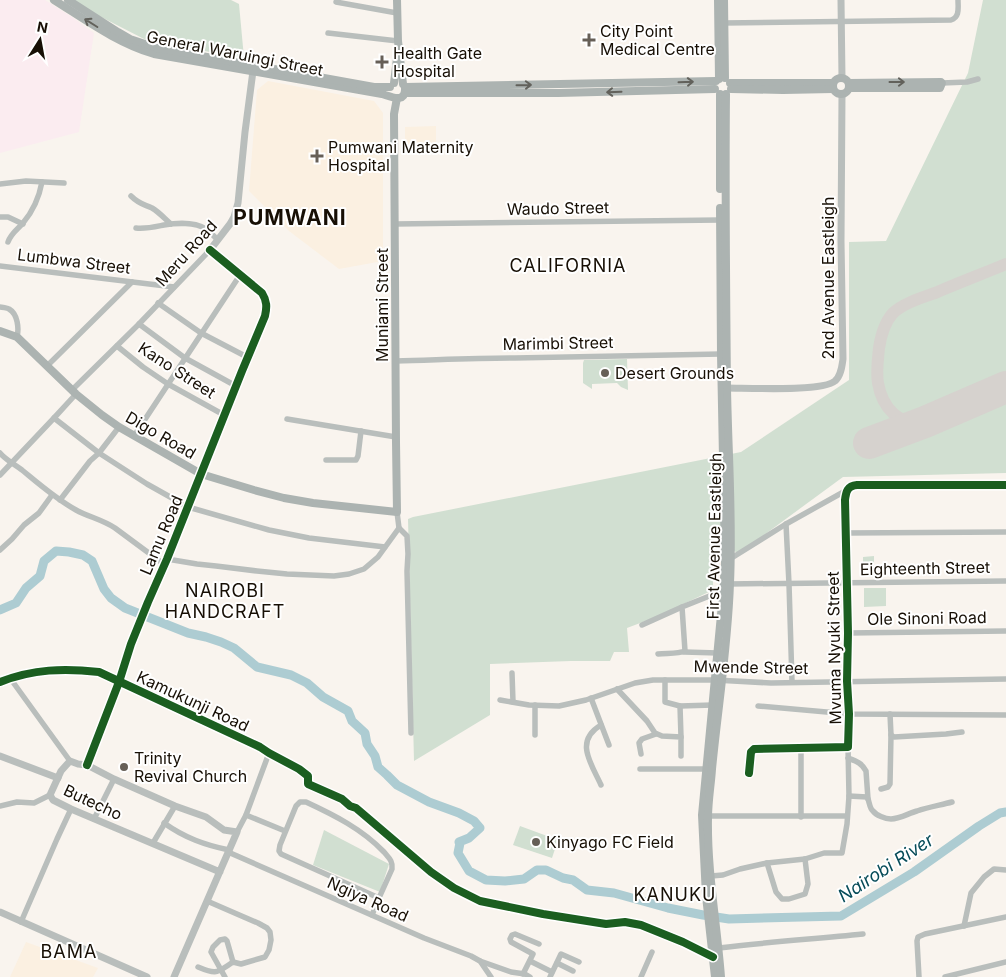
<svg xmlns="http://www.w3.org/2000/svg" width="1006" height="977" font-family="Inter,sans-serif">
  <rect width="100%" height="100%" fill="#f9f4ee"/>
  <!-- built -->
  <g fill="#fbf0e1">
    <path d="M268,81l106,20 9,12v148l-44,8 -50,-38 -40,-40 8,-101z"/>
    <path d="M436,126v25h-31v-24z"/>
    <path d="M26,942l22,8 50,18 -5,9h-83z"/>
  </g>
  <!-- education -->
  <path fill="#fbecf0" d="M0,0h45l27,17 22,16 -15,99 -79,21z"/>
  <!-- green -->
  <g fill="#d1dfd1">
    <path d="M68,0h163l8,4 5,54 -96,-17z"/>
    <path d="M983,0h23v473l-163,4 -105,77 -22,-19 2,27 -5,10v18l-57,27 -29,11 2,24h-15l-4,9h-39l-81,3v51l-76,46 -6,-242 5,-2 328,-65 108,-72v-138l37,-1 82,-168z"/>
    <path d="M627,359l1,31 -7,-3 -4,-4 -25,1v5l-9,-6v-20l1,-3z"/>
    <path d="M874,556v21h-11v-20z"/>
    <path d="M864,588h22v18l-22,1z"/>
    <path d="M520,826l38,14 -6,18 -39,-13z"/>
    <path d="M324,830l65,34 -9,28 -67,-27z"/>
  </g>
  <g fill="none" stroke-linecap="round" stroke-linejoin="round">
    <!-- river -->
    <path stroke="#adccd2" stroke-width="9" d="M0,610l16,-7 10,-15 14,-12 4,-15 12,-10 13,1 14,3 9,6 12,28 7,9 14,10 63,25 18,4 15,5 13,6 23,19 34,8 16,8 16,14 25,14 4,10 13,12 2,11 8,12 3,11 9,8 10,10 32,17 30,11 15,8 6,7 -11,10 -10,4 1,1 -2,10 11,18 17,9 19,1 19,-2 13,-9h9l17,8 10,2 14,10 27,3 54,15 35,7 26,4 112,-3 73,-44 65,-46 21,-13 6,-1"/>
    <!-- taxiway -->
    <path stroke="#d6d2ce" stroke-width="12" d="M925,422c-26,5 -43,-15 -47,-39 -2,-12 0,-24 1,-35 2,-13 5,-25 14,-35 11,-10 28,-15 42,-20 23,-10 47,-19 71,-29"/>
    <!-- runway -->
    <path stroke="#d6d2ce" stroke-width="32" d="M869,443l56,-21 81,-35"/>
    <!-- minor -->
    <g stroke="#b9bebc" stroke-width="5.5">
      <path d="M336,2l61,11"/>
      <path d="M724,23l227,-3c9,-3 7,-12 7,-20"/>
      <path d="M328,33l70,8"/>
      <path d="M942,83l25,-1 11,-3"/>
      <path d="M0,184l26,-3 38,2"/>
      <path d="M131,196c8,8 12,8 21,12 7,4 13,11 19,16"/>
      <path d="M0,217h8l15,7"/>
      <path d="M395,224l325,-4"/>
      <path d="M136,228c10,1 18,-1 28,-3 12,-2 31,-3 42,4 4,3 8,7 12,11"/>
      <path d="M8,242c3,-9 10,-13 15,-19 11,-13 16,-25 19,-41"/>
      <path d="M0,266l174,21"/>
      <path d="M158,303l43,30 46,24"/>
      <path d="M0,307c1,0 8,1 9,2 9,5 10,20 8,28"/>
      <path d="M139,324l46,34 51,28"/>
      <path d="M117,346l26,21 25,17 56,31"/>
      <path d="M396,361c40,-1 79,-3 119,-3l206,-4"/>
      <path d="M47,366l85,-84"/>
      <path d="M72,390l67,-66 71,-74"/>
      <path d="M54,418l45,35 48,31 41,23 81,23 40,8 76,9"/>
      <path d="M287,419l109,18"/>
      <path d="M134,436l106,-161"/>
      <path d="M0,453c6,7 14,11 22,17 17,14 34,29 54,40 13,7 27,10 39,18l50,37"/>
      <path d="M326,460h30l2,-4 3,-25"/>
      <path d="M0,475l54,-57 22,-24"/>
      <path d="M60,500l30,-39 9,-8 20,-26"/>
      <path d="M786,524l3,60 3,98"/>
      <path d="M399,528l8,8 1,18 -1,17 4,162"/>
      <path d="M846,533l160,-1"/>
      <path d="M0,550l12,-11 12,-14 15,-12 13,-18"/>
      <path d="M167,559l30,5 19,2 41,5 30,3 47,2 15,-2 15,-5 14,-12 21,-29 -2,-16"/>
      <path d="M730,559l56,-35 61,-34"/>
      <path d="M728,584l278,-3"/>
      <path d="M642,625l40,-18"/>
      <path d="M848,633l158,-2"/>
      <path d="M684,652l34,1"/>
      <path d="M658,654c9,-1 20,0 27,-3l-3,-44 30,-12 11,-1"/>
      <path d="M512,673l1,29"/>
      <path d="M10,678l60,83"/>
      <path d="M665,680v22l15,4 1,31"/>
      <path d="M0,682c33,-13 64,-14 99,-10l161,75 9,6 30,16 9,7v8l34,15 8,7 6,2 75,64 23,16 26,13 63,13 63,10 19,-2 16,3 42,17 30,15"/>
      <path d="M617,689l30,32 8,12 7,3 19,1v19"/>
      <path d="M591,698l18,47"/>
      <path d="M500,700l29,5 30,1 27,-6 49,-17 18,-3h62l56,3 235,-4"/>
      <path d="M680,706l33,-1"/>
      <path d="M758,706l91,8 157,1"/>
      <path d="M890,714l1,21 3,2 52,-3 16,-2"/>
      <path d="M535,735v-30"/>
      <path d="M801,749v68"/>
      <path d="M641,754l-2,-11 3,-4 14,-5"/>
      <path d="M848,758c8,3 14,5 18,13l2,28"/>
      <path d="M640,769h66"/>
      <path d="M749,773l2,-21 3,-3 94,-2 1,-33 -2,-33 1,-48 -3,-133c1,-8 2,-14 12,-15h149"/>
      <path d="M601,785c-10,-22 -27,-44 0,-60"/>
      <path d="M881,789l7,-2 2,-3 1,-49"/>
      <path d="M849,796l18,1c3,5 2,11 6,14 3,4 12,8 18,8 9,0 18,-6 26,-8 12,-4 24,-6 35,-9"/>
      <path d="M300,802h6c28,13 56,27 78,50 5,6 9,9 8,17l-13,29 -98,-44 -2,-3 1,-6 16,-39z"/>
      <path d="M0,806l17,-4 17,1 16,-8"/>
      <path d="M246,815l39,16"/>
      <path d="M708,816h139"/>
      <path d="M94,819l20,-40"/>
      <path d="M164,823c21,15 41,22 65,27"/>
      <path d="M237,832l9,-17 23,-62"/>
      <path d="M153,843l22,-37"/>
      <path d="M228,852l196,86 47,18 9,5 11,16"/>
      <path d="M767,863l9,29 6,7h7l16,-5 3,-10 -3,-25"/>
      <path d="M711,876l12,-1 17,-6 27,-6 38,-4 19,-6h18l5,-29 2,-28 -1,-49"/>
      <path d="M372,915l7,-17"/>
      <path d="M21,922l36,-83 14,-30"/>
      <path d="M964,926l7,-33 13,-16 10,-8 12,1"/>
      <path d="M719,948c48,-6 96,-9 144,-14"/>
      <path d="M480,961l31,11 14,2 5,3"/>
      <path d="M530,961l22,11"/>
      <path d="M557,963l16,8"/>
      <path d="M198,967c19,8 18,6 35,-5l8,2 24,-7 4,-7 2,-10 -1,-8 -3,-4 -9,-5 -51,-22"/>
      <path d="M523,974l10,-20 -22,-12 -1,-3 2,-4 3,-1 24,10"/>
      <path d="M225,977l-14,-25 2,-5 7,-7 5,-1 2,2 6,21"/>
      <path d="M550,977l11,-23 18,8"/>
      <path d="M641,977l11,-25"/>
      <path d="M919,977l-2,-36 1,-4 7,-3 81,-17"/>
      <path d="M945,977l61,-15"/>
    </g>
    <!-- tertiary -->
    <g stroke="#b9bebc" stroke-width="7">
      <path d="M841,0l1,78"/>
      <path d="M727,388c20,0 96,4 108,-7 6,-5 7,-15 8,-22l-2,-118 1,-147"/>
      <path d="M0,756l58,22"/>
      <path d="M87,765l32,-83 12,-38 17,-42 19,-43 75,-188 23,-55c2,-9 2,-15 -3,-23l-52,-43 20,-26 4,-7 4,-14 7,-71 8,-61"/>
      <path d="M0,912l147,65"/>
      <path d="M174,977l63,-145 -13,-2 -18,-13 -31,-11 -61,-27 -27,-14 -9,-1 -8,-3 -9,10 -11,24 3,5 18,9 149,63"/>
    </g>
    <!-- secondary -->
    <g stroke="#acb3b1" stroke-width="8">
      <path d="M54,0c32,20 63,43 100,54l228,40c10,3 24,10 23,-7"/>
      <path d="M68,0l50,32 12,7 27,9 217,39h16"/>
      <path d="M397,0l1,41 5,43"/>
      <path d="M718,0l1,79"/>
      <path d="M724,0l1,78"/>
      <circle cx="841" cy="86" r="8"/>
      <path d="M394,83l3,-25"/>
      <path d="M730,83h103"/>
      <path d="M849,83l92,-1 1,1 -2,5h-91"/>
      <path d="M405,87l311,-6"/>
      <path d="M731,89l52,1 50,-1"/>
      <path d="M405,93h153l157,-4"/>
      <path d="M720,94v95"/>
      <path d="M0,331l17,6 59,57 26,21 17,12 82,47 53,16 30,8 29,5 84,9 -1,-70 -2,-328 3,-16"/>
      <path d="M715,977l-9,-81 -4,-81 21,-221 2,-31 -4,-209 -1,-146"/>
      <path d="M721,977c-4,-53 -14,-106 -13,-159 0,-17 3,-33 4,-49 6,-62 16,-124 18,-186 3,-65 -2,-131 -3,-196 -1,-98 -2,-195 -1,-293"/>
    </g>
    <!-- cycleway casing -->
    <g stroke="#fff" stroke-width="11">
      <g id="cycleway">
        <path d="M0,682c33,-13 64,-14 99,-10l161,75 9,6 30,16 9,7v8l34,15 8,7 6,2 75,64 23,16 26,13 63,13 63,10 19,-2 16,3 42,17 30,15"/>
        <path d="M87,765l32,-83 12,-38 17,-42 19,-43 75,-188 23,-55c2,-9 2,-15 -3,-23l-52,-43"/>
        <path d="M749,773l2,-21 3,-3 94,-2 1,-33 -2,-33 1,-48 -3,-133c1,-8 2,-14 12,-15h149"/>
      </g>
    </g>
    <!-- cycleway -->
    <use href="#cycleway" stroke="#1b5e20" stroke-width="8"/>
  </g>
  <!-- one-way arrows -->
  <defs><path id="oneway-shaft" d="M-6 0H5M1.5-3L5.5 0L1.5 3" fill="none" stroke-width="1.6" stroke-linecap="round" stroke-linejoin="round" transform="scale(1.25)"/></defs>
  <g stroke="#62615b">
    <use href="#oneway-shaft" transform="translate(91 23) rotate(-148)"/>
    <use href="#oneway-shaft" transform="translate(686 82) rotate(-2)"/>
    <use href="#oneway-shaft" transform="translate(897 82)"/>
    <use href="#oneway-shaft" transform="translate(524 85) rotate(-1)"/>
    <use href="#oneway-shaft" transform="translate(614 92) rotate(178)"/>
  </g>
  <!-- markers -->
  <g fill="#665f57" stroke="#fff" stroke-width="2">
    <path d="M586.5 32.5h5v5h5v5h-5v5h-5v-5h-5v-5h5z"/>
    <path d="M379.5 54.5h5v5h5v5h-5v5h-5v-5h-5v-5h5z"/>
    <path d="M314.5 148.5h5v5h5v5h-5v5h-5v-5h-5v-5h5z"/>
    <circle cx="605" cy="373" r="5"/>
    <circle cx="124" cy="767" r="5"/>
    <circle cx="536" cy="842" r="5"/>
  </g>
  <g text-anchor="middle" stroke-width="4" stroke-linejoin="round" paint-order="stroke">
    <!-- poi labels -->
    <g font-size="16" fill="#170f05" stroke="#fff" text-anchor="start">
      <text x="600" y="37">City Point<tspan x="600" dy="18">Medical Centre</tspan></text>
      <text x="393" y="59">Health Gate<tspan x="393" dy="18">Hospital</tspan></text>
      <text x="328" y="153">Pumwani Maternity<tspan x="328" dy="18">Hospital</tspan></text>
      <text x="615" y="379">Desert Grounds</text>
      <text x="134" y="764">Trinity<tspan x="134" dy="18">Revival Church</tspan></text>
      <text x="546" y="848">Kinyago FC Field</text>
    </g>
    <!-- street labels -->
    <g font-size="16" fill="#170f05" stroke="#fff">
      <text transform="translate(235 53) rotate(11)" y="6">General Waruingi Street</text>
      <text transform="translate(558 208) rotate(-1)" y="6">Waudo Street</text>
      <text transform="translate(186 253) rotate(-48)" y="6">Meru Road</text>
      <text transform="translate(74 261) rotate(7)" y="6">Lumbwa Street</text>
      <text transform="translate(828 278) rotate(-90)" y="6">2nd Avenue Eastleigh</text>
      <text transform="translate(382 305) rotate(-90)" y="6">Muniami Street</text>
      <text transform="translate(558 343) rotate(-1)" y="6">Marimbi Street</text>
      <text transform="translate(177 370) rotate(33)" y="6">Kano Street</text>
      <text transform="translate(161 435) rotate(30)" y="6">Digo Road</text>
      <text transform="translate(161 535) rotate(-67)" y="6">Lamu Road</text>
      <text transform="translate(714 536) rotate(-89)" y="6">First Avenue Eastleigh</text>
      <text transform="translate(925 568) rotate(-1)" y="6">Eighteenth Street</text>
      <text transform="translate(927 618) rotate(-1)" y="6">Ole Sinoni Road</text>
      <text transform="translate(834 648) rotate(-91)" y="6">Mvuma Nyuki Street</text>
      <text transform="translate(751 667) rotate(1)" y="6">Mwende Street</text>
      <text transform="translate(193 701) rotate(25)" y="6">Kamukunji Road</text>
      <text transform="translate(93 802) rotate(25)" y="6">Butecho</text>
      <text transform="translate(368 899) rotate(24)" y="6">Ngiya Road</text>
    </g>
    <!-- neighbourhood labels -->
    <g font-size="18" letter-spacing="1" fill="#170f05" stroke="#fff">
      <text x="568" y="272">CALIFORNIA</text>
      <text x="225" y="597">NAIROBI<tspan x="225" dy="21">HANDCRAFT</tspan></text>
      <text x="675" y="901">KANUKU</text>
      <text x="69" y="958">BAMA</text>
    </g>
    <!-- water labels -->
    <g font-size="18" font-style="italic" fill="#074c59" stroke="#fff">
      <text transform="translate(886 868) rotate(-33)" y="6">Nairobi River</text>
    </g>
    <!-- district labels -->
    <g font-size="21" font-weight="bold" letter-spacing="1" fill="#170f05" stroke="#fff">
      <text x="290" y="225">PUMWANI</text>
    </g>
  </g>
  <!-- north arrow -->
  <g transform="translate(40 40) rotate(11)" stroke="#ffffff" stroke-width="4" paint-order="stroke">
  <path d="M0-4L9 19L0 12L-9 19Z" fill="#170f05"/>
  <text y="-8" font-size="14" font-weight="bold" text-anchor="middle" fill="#170f05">N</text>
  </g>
</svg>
